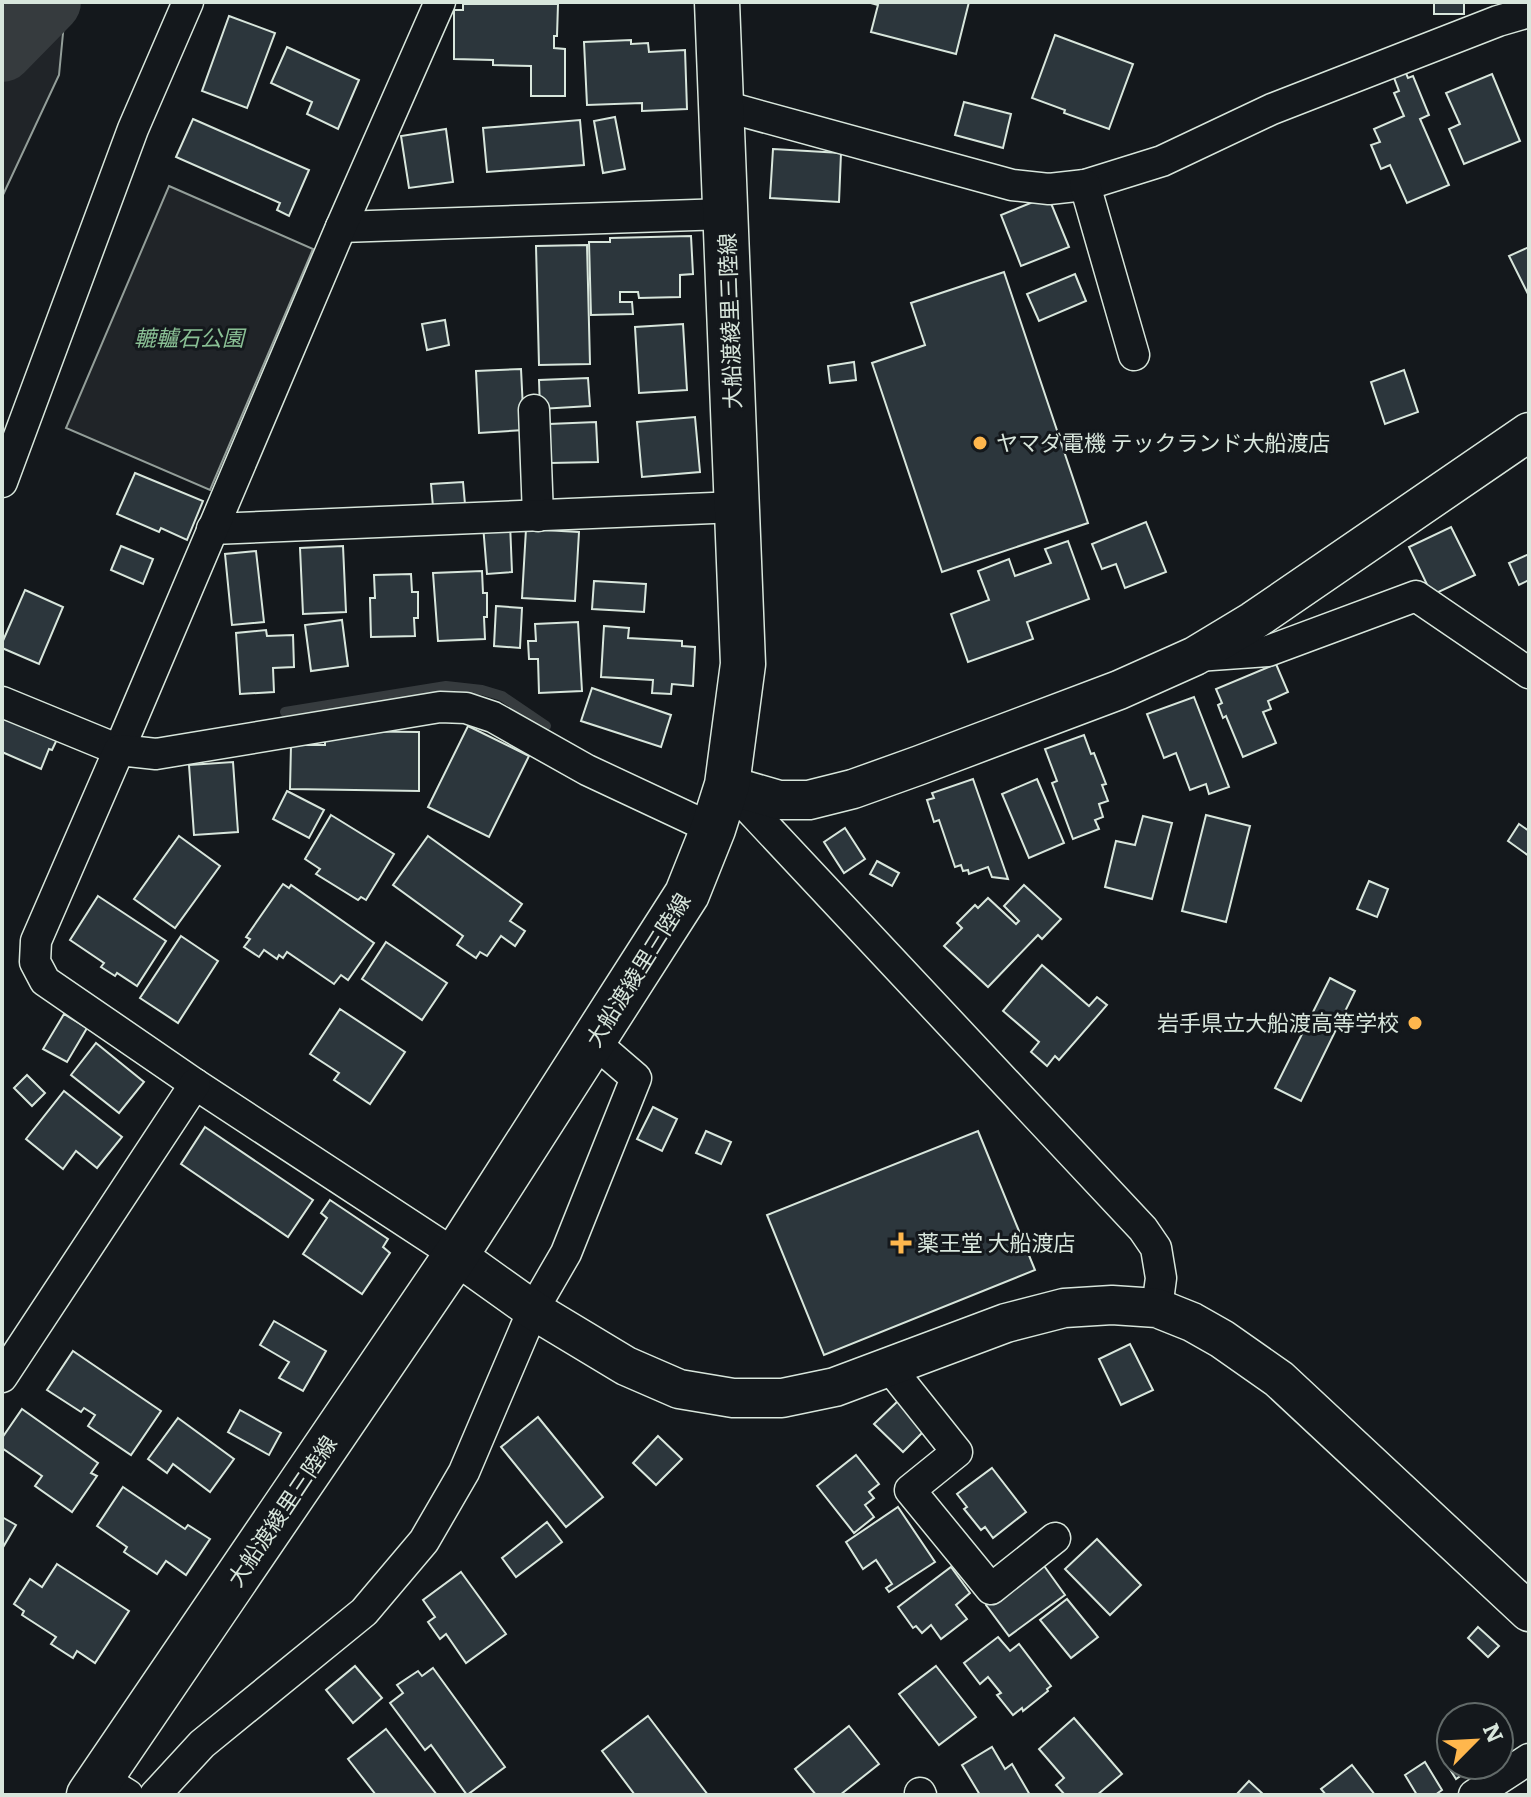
<svg xmlns="http://www.w3.org/2000/svg" width="1531" height="1797" font-family="Literata,'Noto Sans JP',serif">
  <rect width="100%" height="100%" fill="#14181c"/>
  <!-- green -->
  <g fill="#202428" stroke="#939e99" stroke-width="2">
    <path d="M2,2h64l-7,73 -57,122z"/>
    <path d="M169,186l144,63 -103,241 -144,-62z"/>
  </g>
  <g fill="none" stroke-linecap="round" stroke-linejoin="round">
    <!-- stream -->
    <path stroke="#363b3e" stroke-width="10" d="M285,712l161,-26 36,4 20,6 44,30"/>
    <!-- river -->
    <path stroke="#363b3e" stroke-width="62" d="M2,51l48,-49"/>
  </g>
  <!-- building -->
  <g fill="#2c363c" stroke="#d8e6dc" stroke-width="2">
    <path d="M867,2h102l-13,52 -85,-22 7,-27z"/>
    <rect x="1434" y="2" width="30" height="12"/>
    <path d="M463,4h95l-1,32h-3v12l11,1v47h-34v-30l-38,-1v-5l-39,-1v-49h9z"/>
    <path d="M229,16l46,17 -28,75 -45,-17z"/>
    <path d="M1055,35l78,29 -24,65 -45,-16 1,-3 -33,-12z"/>
    <path d="M631,40v4l17,-1 1,9 36,-2 2,59 -45,2v-8l-55,2 -3,-63z"/>
    <path d="M287,47l72,33 -21,49 -31,-15 5,-12 -41,-19z"/>
    <path d="M1405,71l3,7 5,-2 16,39 -9,4 29,66 -42,18 -17,-38 -9,4 -10,-24 9,-3 -6,-13 30,-13 -10,-23 5,-2 -6,-16z"/>
    <path d="M1492,74l28,67 -56,23 -15,-35 11,-5 -14,-31z"/>
    <path d="M964,102l47,12 -8,34 -48,-13z"/>
    <path d="M615,117l10,52 -22,4 -9,-52z"/>
    <path d="M193,119l116,51 -20,46 -12,-6 3,-7 -104,-46z"/>
    <path d="M580,120l4,45 -97,7 -4,-44z"/>
    <path d="M446,129l7,53 -44,6 -8,-52z"/>
    <path d="M773,149l68,4 -2,49 -69,-4z"/>
    <path d="M1048,196l21,51 -48,19 -20,-51z"/>
    <path d="M691,236l2,38 -13,1v22l-41,1 -1,-6h-18v10h12l1,12 -42,1 -2,-73h21v-4z"/>
    <path d="M587,245l3,119 -51,1 -3,-119z"/>
    <path d="M1529,247v49l-20,-40z"/>
    <path d="M1004,272l84,251 -146,49 -70,-209 53,-18 -14,-42z"/>
    <path d="M1075,274l11,27 -47,20 -12,-27z"/>
    <path d="M445,320l4,25 -22,5 -5,-26z"/>
    <path d="M683,324l4,66 -48,3 -4,-66z"/>
    <path d="M854,362l2,18 -26,3 -2,-17z"/>
    <path d="M521,369l3,61 -45,3 -3,-62z"/>
    <path d="M1404,370l14,42 -33,12 -14,-42z"/>
    <path d="M588,378l2,28 -50,3 -1,-29z"/>
    <path d="M695,417l5,55 -58,5 -5,-55z"/>
    <path d="M596,422l2,40 -47,1 -2,-39z"/>
    <path d="M135,473l68,28 -16,39 -26,-12 -2,4 -42,-18z"/>
    <path d="M463,482l2,22 -32,3 -2,-23z"/>
    <path d="M1146,522l20,50 -41,16 -9,-24 -14,5 -10,-25z"/>
    <path d="M510,523l2,49 -25,2 -4,-49z"/>
    <path d="M1451,527l24,48 -43,20 -23,-48z"/>
    <path d="M526,529l53,3 -4,69 -53,-3z"/>
    <path d="M1068,541l21,58 -62,23 6,17 -65,23 -17,-48 38,-14 -11,-29 31,-12 6,17 36,-13 -6,-14z"/>
    <path d="M121,546l32,13 -10,25 -32,-14z"/>
    <path d="M343,546l3,66 -43,2 -3,-66z"/>
    <path d="M256,551l8,71 -32,3 -7,-71z"/>
    <path d="M1529,554v26l-10,5 -10,-22z"/>
    <path d="M482,571l1,22h4v24h-3l1,22 -47,2 -5,-68z"/>
    <path d="M411,574l1,18h6v26h-4l1,18 -44,1 -1,-39h5l-1,-23z"/>
    <path d="M594,581l52,3 -2,28 -52,-3z"/>
    <path d="M25,590l38,17 -24,57 -37,-16v-5z"/>
    <path d="M496,606l26,2 -2,40 -26,-2z"/>
    <path d="M342,620l6,46 -37,5 -6,-46z"/>
    <path d="M578,622l4,69 -43,2 -1,-34h-9l-1,-18h8l-1,-17z"/>
    <path d="M604,626l25,2 -1,10 54,3v5l13,1 -2,39 -21,-2 -1,10 -19,-1 1,-13 -52,-3z"/>
    <path d="M266,630l1,6 26,-1 1,32 -21,1 1,24 -34,2 -4,-61z"/>
    <path d="M1276,664l12,28 -20,9 3,8 -8,3 13,31 -33,14 -17,-41 -3,2 -5,-13 4,-2 -6,-14z"/>
    <path d="M592,688l79,27 -10,32 -80,-26z"/>
    <path d="M1194,697l35,90 -20,7 -3,-10 -16,6 -14,-37 -12,5 -17,-44z"/>
    <path d="M2,707l58,26 -8,17 -3,-1 -8,20 -39,-17z"/>
    <path d="M468,726l61,30 -40,81 -61,-30z"/>
    <path d="M325,731l94,1v59l-129,-2 1,-44h34z"/>
    <path d="M1084,735l7,19 3,-1 12,31 -4,1 6,16 -9,3 4,13 -8,3 4,9 -26,10 -21,-56 5,-2 -12,-32z"/>
    <path d="M233,762l5,70 -44,3 -5,-70z"/>
    <path d="M973,779l35,100 -16,-2 -4,-10 -19,7 -1,-4 -5,1 -2,-6 -6,2 -16,-47 -5,2 -7,-22 7,-2 -2,-5z"/>
    <path d="M1037,779l27,64 -35,15 -27,-64z"/>
    <path d="M287,791l37,19 -15,28 -36,-19z"/>
    <path d="M331,815l63,39 -28,46 -5,-3 -3,3 -42,-26 4,-5 -15,-10z"/>
    <path d="M1206,815l44,11 -24,96 -44,-11z"/>
    <path d="M1143,816l29,7 -20,76 -47,-12 11,-46 19,4z"/>
    <path d="M1519,824l10,7v25l-21,-15z"/>
    <path d="M845,828l20,31 -21,14 -20,-31z"/>
    <path d="M179,836l41,30 -45,62 -41,-29z"/>
    <path d="M428,836l94,68 -12,17 15,10 -10,15 -14,-10 -14,20 -7,-4 -4,6 -19,-13 6,-9 -70,-51z"/>
    <path d="M877,861l22,12 -7,13 -22,-12z"/>
    <path d="M1369,881l19,8 -11,28 -20,-8z"/>
    <path d="M283,884l6,4 2,-3 83,58 -26,37 -7,-5 -7,9 -47,-32 -4,6 -4,-3 -2,4 -13,-9 -5,7 -15,-10 6,-8 -4,-2z"/>
    <path d="M1024,885l37,34 -19,20 -4,-4 -50,52 -44,-41 18,-18 -5,-5 18,-18 3,3 10,-10 28,26 3,-3 -15,-15z"/>
    <path d="M98,896l68,45 -29,45 -20,-13 -2,3 -14,-9 3,-4 -34,-23z"/>
    <path d="M181,936l37,25 -40,62 -38,-25z"/>
    <path d="M386,942l61,41 -25,37 -60,-41z"/>
    <path d="M1042,965l47,41 8,-9 10,8 -48,55 -4,-4 -8,10 -16,-14 8,-10 -36,-31z"/>
    <path d="M1330,978l25,13 -54,110 -26,-13z"/>
    <path d="M340,1009l65,43 -35,52 -36,-24 5,-7 -29,-19z"/>
    <path d="M64,1014l23,14 -20,34 -24,-13z"/>
    <path d="M96,1043l48,39 -25,31 -48,-38z"/>
    <path d="M27,1075l18,18 -13,13 -18,-18z"/>
    <path d="M64,1091l58,46 -25,31 -21,-17 -13,18 -37,-30z"/>
    <path d="M653,1107l24,12 -15,32 -25,-12z"/>
    <path d="M205,1127l108,73 -25,37 -107,-73z"/>
    <path d="M706,1131l25,11 -10,22 -25,-11z"/>
    <path d="M978,1131l57,139 -211,85 -57,-140z"/>
    <path d="M330,1200l58,39 -5,8 7,6 -28,41 -59,-40 24,-36 -6,-5z"/>
    <path d="M274,1321l52,30 -23,40 -24,-13 10,-16 -29,-17z"/>
    <path d="M1130,1344l23,46 -32,15 -22,-46z"/>
    <path d="M73,1351l88,60 -30,44 -43,-29 7,-11 -11,-7 -3,4 -34,-22z"/>
    <path d="M899,1400l28,28 -24,24 -29,-28z"/>
    <path d="M22,1409l76,54 -7,10 6,3 -25,36 -37,-26 7,-10 -40,-28v-10z"/>
    <path d="M240,1410l41,23 -12,22 -41,-23z"/>
    <path d="M538,1417l65,80 -37,30 -65,-80z"/>
    <path d="M178,1418l56,41 -24,33 -37,-28 -6,9 -19,-14z"/>
    <path d="M658,1436l24,23 -26,26 -23,-22z"/>
    <path d="M856,1455l23,29 -10,8 5,6 -9,7 9,12 -20,16 -37,-47z"/>
    <path d="M992,1468l34,44 -33,26 -8,-11 -4,3 -17,-21 3,-2 -10,-13z"/>
    <path d="M123,1487l62,42 3,-4 22,14 -24,36 -20,-14 -9,13 -33,-22 3,-5 -30,-21z"/>
    <path d="M898,1507l37,55 -46,30 -3,-4 6,-4 -16,-24 -13,9 -17,-27z"/>
    <path d="M2,1517l14,8 -14,24z"/>
    <path d="M547,1522l15,20 -46,35 -14,-19z"/>
    <path d="M1097,1539l44,46 -31,30 -45,-46z"/>
    <path d="M1042,1563l23,32 -56,41 -23,-31z"/>
    <path d="M57,1564l72,47 -34,52 -18,-12 -4,7 -22,-14 5,-7 -34,-22 2,-4 -10,-7 16,-25 12,8z"/>
    <path d="M951,1567l19,26 -14,12 11,14 -26,20 -10,-14 -9,8 -6,-7 -3,2 -15,-21z"/>
    <path d="M461,1572l45,62 -40,29 -20,-29 -6,5 -12,-17 7,-5 -12,-17z"/>
    <path d="M1067,1599l31,38 -27,21 -31,-38z"/>
    <path d="M1478,1627l21,19 -11,11 -20,-19z"/>
    <path d="M998,1637l12,14 9,-7 32,42 -4,3 1,2 -25,20 -1,-3 -9,7 -16,-20 4,-2 -13,-16 -8,7 -16,-21z"/>
    <path d="M355,1666l27,32 -29,25 -27,-33z"/>
    <path d="M936,1666l40,51 -37,28 -40,-51z"/>
    <path d="M433,1668l72,99 -38,28 -36,-50 -6,5 -35,-47 13,-10 -6,-8 21,-14 4,5z"/>
    <path d="M648,1716l60,79h-73l-33,-44z"/>
    <path d="M1074,1718l48,56 -25,21h-32l-9,-10 8,-7 -25,-29z"/>
    <path d="M849,1726l30,38 -39,31h-24l-21,-26z"/>
    <path d="M386,1729l51,66h-61l-28,-36z"/>
    <path d="M992,1747l13,22 7,-5 18,31h-50l-18,-30z"/>
    <path d="M1451,1749v16h26l-21,14 -15,-24z"/>
    <path d="M1425,1762l17,28 -7,5h-18l-12,-20z"/>
    <path d="M1352,1765l23,30h-49l-5,-6z"/>
    <path d="M1249,1781l15,14h-28z"/>
  </g>
  <g fill="none" stroke-linecap="round" stroke-linejoin="round">
    <!-- minor casing -->
    <g stroke="#d8e6dc" stroke-width="33">
      <g id="minor">
        <path d="M720,105l292,80 37,4 36,-4 77,-24 110,-52 226,-88 31,-9"/>
        <path d="M1085,185l49,170"/>
        <path d="M341,227l384,-13"/>
        <path d="M534,410l4,106"/>
        <path d="M2,482l131,-353 55,-127"/>
        <path d="M212,529l525,-22"/>
        <path d="M1197,656l71,-5 148,-55 113,77"/>
        <path d="M2,702l117,48 222,-523 99,-225"/>
        <path d="M727,785l416,444 13,19 5,30 -4,30"/>
        <path d="M456,1255l-261,-171 -150,-103 -10,-19 1,-21 83,-191 37,4 284,-47 26,1 27,9 94,53 126,59"/>
        <path d="M890,1368l67,84 -47,38 81,99 64,-51"/>
        <path d="M2,1377l193,-293"/>
        <path d="M101,1778l27,17"/>
        <path d="M920,1793l1,2"/>
        <path d="M155,1795l47,-51 162,-132 60,-71 40,-69 69,-162 33,-57 70,-175 -43,-37"/>
        <path d="M1474,1795l55,-36"/>
      </g>
    </g>
    <!-- tertiary casing -->
    <g stroke="#d8e6dc" stroke-width="41">
      <g id="tertiary">
        <path d="M727,785l52,15h30l44,-11 67,-24 199,-75 76,-34 58,-35 276,-189"/>
        <path d="M456,1255l77,55 93,56 53,23 54,9h49l53,-11 171,-64 58,-15 48,-3 45,3 35,14 30,17 57,40 250,233"/>
      </g>
    </g>
    <!-- primary casing -->
    <g stroke="#d8e6dc" stroke-width="47">
      <path id="primary" d="M89,1795l367,-540 231,-361 26,-65 14,-44 16,-121 -26,-662"/>
    </g>
    <!-- minor -->
    <use href="#minor" stroke="#14181c" stroke-width="30"/>
    <!-- tertiary -->
    <use href="#tertiary" stroke="#14181c" stroke-width="38"/>
    <!-- primary -->
    <use href="#primary" stroke="#14181c" stroke-width="44"/>
  </g>
  <!-- markers -->
  <g fill="#ffb74d" stroke="#14181c" stroke-width="3">
    <circle cx="980" cy="443" r="8"/>
    <circle cx="1415" cy="1023" r="8"/>
    <path d="M897 1231h8v8h8v8h-8v8h-8v-8h-8v-8h8z"/>
  </g>
  <g text-anchor="middle" stroke-width="6" stroke-linejoin="round" paint-order="stroke">
    <!-- street labels -->
    <g font-size="22" fill="#d8e6dc" stroke="#14181c">
      <text transform="translate(730 321) rotate(-92)" y="8">大船渡綾里三陸線</text>
      <text transform="translate(638 970) rotate(-58)" y="8">大船渡綾里三陸線</text>
      <text transform="translate(282 1511) rotate(-56)" y="8">大船渡綾里三陸線</text>
    </g>
    <!-- park labels -->
    <g font-size="22" font-style="italic" fill="#8ac095" stroke="#14181c">
      <text x="189" y="346">轆轤石公園</text>
    </g>
    <!-- poi labels -->
    <g font-size="22" fill="#d8e6dc" stroke="#14181c" text-anchor="start">
      <text x="996" y="451">ヤマダ電機 テックランド大船渡店</text>
      <text x="1399" y="1031" text-anchor="end">岩手県立大船渡高等学校</text>
      <text x="917" y="1251">薬王堂 大船渡店</text>
    </g>
  </g>
  <!-- border -->
  <rect width="1531" height="1797" fill="none" stroke="#d8e6dc" stroke-width="8"/>
  <!-- north arrow -->
  <g transform="translate(1475 1741) rotate(66)"><circle r="38" fill="#14181c" stroke="#626a69" stroke-width="2"/>
  <path d="M0-6L14 30L0 20L-14 30Z" fill="#ffb74d"/>
  <text y="-12" font-size="22" font-weight="bold" text-anchor="middle" fill="#d8e6dc">N</text>
  </g>
</svg>
